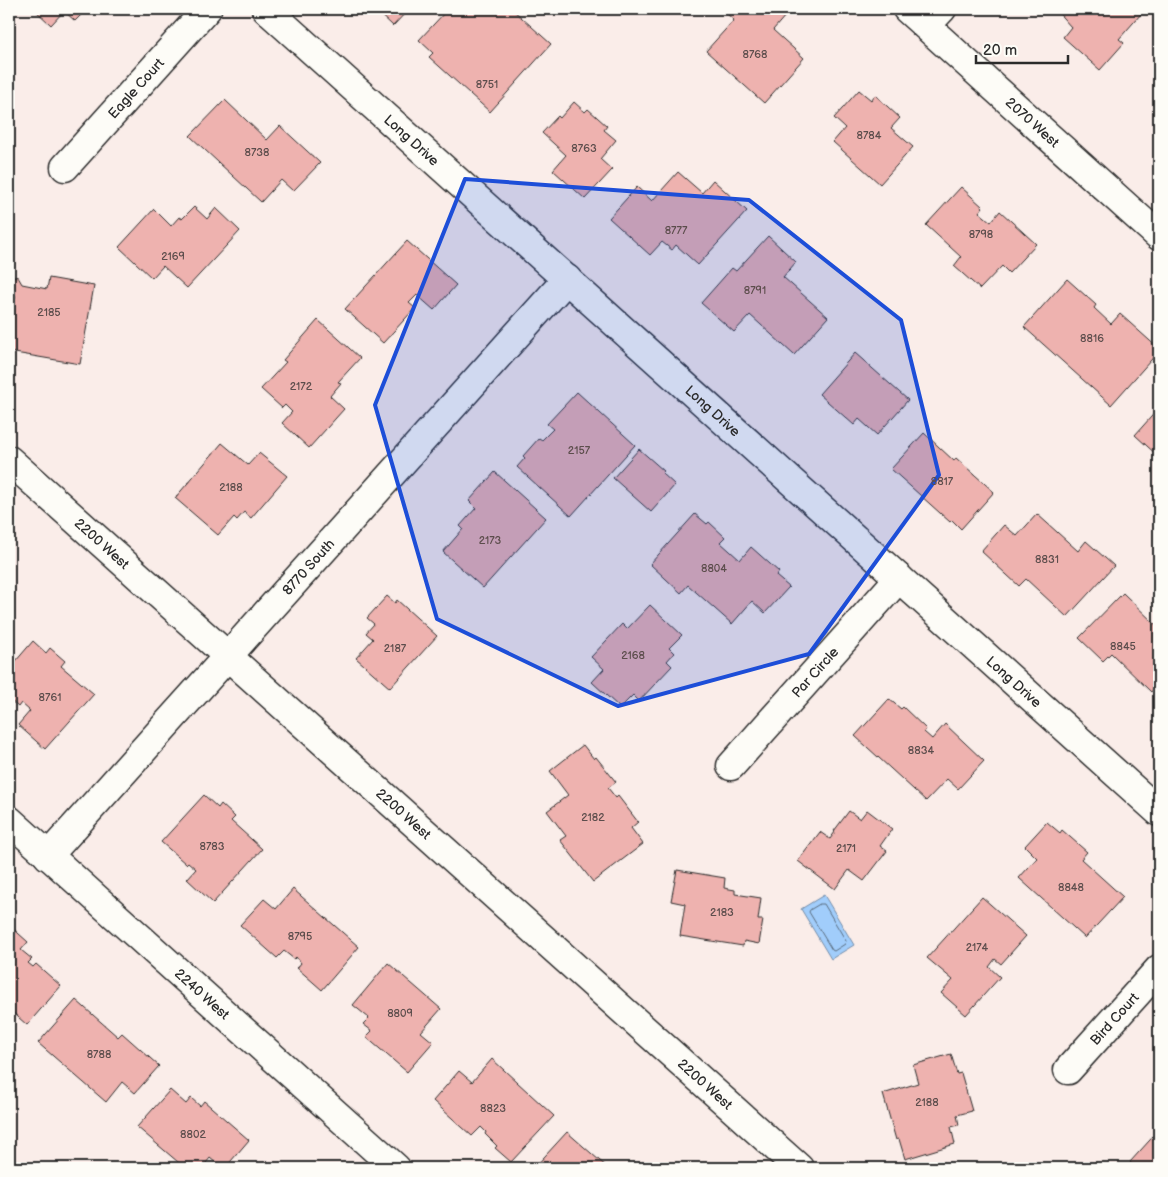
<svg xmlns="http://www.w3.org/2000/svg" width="1168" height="1177" font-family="'Balsamiq Sans',sans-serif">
  <rect width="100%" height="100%" fill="#faede9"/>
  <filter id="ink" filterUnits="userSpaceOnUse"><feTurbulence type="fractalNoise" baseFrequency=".02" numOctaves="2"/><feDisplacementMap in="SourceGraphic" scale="10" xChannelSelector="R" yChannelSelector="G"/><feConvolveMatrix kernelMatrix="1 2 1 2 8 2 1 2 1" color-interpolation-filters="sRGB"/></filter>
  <g filter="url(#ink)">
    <!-- water -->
    <path fill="#a1cdfb" stroke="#728ca8" d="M824,895l30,50 -23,14 -30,-50z"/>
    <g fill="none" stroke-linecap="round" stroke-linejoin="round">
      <!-- shore -->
      <path stroke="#5a6c7e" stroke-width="1" d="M820,904h4l22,37 -1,3 -11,7 -2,-1 -23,-38 1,-2z"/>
    </g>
    <!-- building -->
    <g fill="#eeb2af" stroke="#2b2b2b">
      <path d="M34,9h53l-12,12 -11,-10 -13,14z"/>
      <path d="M375,9h34l-16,17z"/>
      <path d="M448,9h17l3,2 3,-2h41l39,35 -61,68 -61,-55 4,-4 -14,-13z"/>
      <path d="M721,9h57l8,6 -13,15 31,28 -40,45 -58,-52 28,-31z"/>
      <path d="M1055,9h80l6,5 -22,25 5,4 -24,27 -37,-33 8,-10z"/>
      <path d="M859,90l12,10 4,-5 25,23 -9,10 22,19 -33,37 -47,-42 12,-14 -11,-10z"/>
      <path d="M225,100l42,40 13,-14 40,37 -27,28 -12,-11 -20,22 -71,-66z"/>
      <path d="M574,102l11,10 3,-3 19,17 -3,4 12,10 -16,19 12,11 -27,29 -32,-29 13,-15 -24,-22 16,-17 2,2z"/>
      <path d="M678,172l24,21 11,-13 34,31 -49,54 -22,-20 -4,5 -10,-8 -12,13 -41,-37 28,-31 15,14z"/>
      <path d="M961,187l22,20 -4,5 12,10 9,-11 36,33 -27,29 -7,-7 -22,23 -26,-23 7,-9 -35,-32z"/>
      <path d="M194,207l13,12 9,-11 24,23 -53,57 -24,-22 -11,12 -33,-31 35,-38 17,17 8,-9 3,2z"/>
      <path d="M768,236l28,26 -13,15 45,40 -34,38 -44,-40 -16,17 -33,-29 31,-35 4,3z"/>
      <path d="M407,241l49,44 -22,25 -17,-15 -8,8 6,5 -32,35 -38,-34z"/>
      <path d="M9,275l9,2 4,7 25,5 2,-11 45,8 -14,78 -71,-12 3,-27h-3v-27l6,1v-4l-6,-1z"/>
      <path d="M1067,279l29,26 -2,3 17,16 9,-10 39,35v2l-48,54 -87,-78z"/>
      <path d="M318,320l42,38 -22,24 3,1 -11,13 14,13 -35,39 -27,-25 10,-11 -7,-7 -3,3 -21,-19 25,-27 -3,-2z"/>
      <path d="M855,353l53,47 -31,35 -18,-16 -5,6 -35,-31z"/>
      <path d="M577,392l58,53 -64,71 -54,-49 8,-9 -2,-2 16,-18 3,2 11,-11 -6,-5z"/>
      <path d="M1159,408v49l-24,-22z"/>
      <path d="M924,433l30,28 2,-3 38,34 -33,37 -9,-9 -2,2 -59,-53z"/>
      <path d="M222,443l26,22 11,-12 28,23 -36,42 -7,-6 -7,8 -3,-3 -16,18 -43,-37z"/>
      <path d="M639,449l25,22 -2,2 13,12 -24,27 -38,-34z"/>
      <path d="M495,472l51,46 -63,70 -40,-36 20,-23 -3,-3 16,-18 -7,-7z"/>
      <path d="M695,514l12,10 2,-2 16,15 -5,5 20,18 11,-13 28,25 -3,4 13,11 -24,26 -13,-12 -20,23 -44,-39 -7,8 -31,-29z"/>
      <path d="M1037,514l41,37 8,-10 28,25 -47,51 -41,-38 -7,7 -38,-35 23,-26 13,11z"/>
      <path d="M1123,593l36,35v55l-8,9 -40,-39 -8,8 -24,-23z"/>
      <path d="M387,596l8,7 2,-3 40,36 -47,52 -34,-30 17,-19 -7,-6 8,-9 -7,-6z"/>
      <path d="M650,605l32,30 -13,13 5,5 -7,8 5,5 -33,35 -6,-6 -13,13 -28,-26 12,-13 -13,-12 31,-33 5,5z"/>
      <path d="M33,641l13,12 4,-5 15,13 -4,5 33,28 -49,55 -27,-24 12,-14 -9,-8 -3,4 -9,-8v-30z"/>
      <path d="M889,699l12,10 2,-2 23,22 -2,3 8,7 13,-15 39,37 -26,28 -11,-10 -21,22 -71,-65z"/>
      <path d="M583,745l11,14 2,-2 20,25 -8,6 8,10 2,-2 20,26 -7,6 12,16 -50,38 -33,-42 6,-4 -19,-25 21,-16 -18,-24z"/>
      <path d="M204,795l14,13 3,-4 14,13 -4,4 31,28 -49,54 -26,-24 9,-10 -8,-7 -2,2 -25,-22z"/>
      <path d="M867,810l25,19 -12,17 7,5 -23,30 -15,-11 -14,19 -37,-28 22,-29 10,7 5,-7 -1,-1 15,-20 11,8z"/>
      <path d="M1047,822l13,11 2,-3 25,22 -6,7 42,38 -38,41 -66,-60 18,-20 -12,-12z"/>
      <path d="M677,870l48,8 -1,10 11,2v4l26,4 -3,22h5l-4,24 -15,-3 -1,5 -63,-10 5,-32 -14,-3z"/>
      <path d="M293,889l66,58 -37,43 -25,-22 4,-5 -5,-6 -2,2 -10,-8 -7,7 -37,-33 24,-26 12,10z"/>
      <path d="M982,897l44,39 -25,28 -6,-5 -6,8 11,10 -34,38 -25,-22 12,-13 -26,-22z"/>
      <path d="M9,925l19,17 -7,8 11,9 -4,4 5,4 3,-3 25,22 -34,39 -18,-16z"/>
      <path d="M388,963l53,46 -20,23 12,10 -26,30 -41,-35 6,-6 -9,-7 6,-6 -16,-13z"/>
      <path d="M76,1000l42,37 4,-4 37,33 -24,27 -13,-11 -16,20 -68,-59z"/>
      <path d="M951,1054l6,20 4,-1 11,38 -15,4 2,10 -8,2 4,17 -50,15 -6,-20 -3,1 -13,-46 35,-11 -5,-18z"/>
      <path d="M492,1059l62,57 -43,46 -16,-14 2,-2 -12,-12 1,-2 -5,-5 -9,9 -39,-35 26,-30 13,11z"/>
      <path d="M170,1090l16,14 5,-6 9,8 4,-5 45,39 -24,28h-3l-12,-10 -8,10h-17l-48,-41z"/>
      <path d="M1159,1130v38h-23l-6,-6z"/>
      <path d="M567,1132l41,36h-74z"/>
    </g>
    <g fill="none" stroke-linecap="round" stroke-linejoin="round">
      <!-- minor casing -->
      <g stroke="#2b2b2b" stroke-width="31">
        <g id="minor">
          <path id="s1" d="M266,9l893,803"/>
          <path id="s2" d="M907,9l252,227"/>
          <path d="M926,26l16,-17"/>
          <path id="s3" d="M65,167l142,-158"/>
          <path id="s4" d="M731,766l168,-188"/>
          <path id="s5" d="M9,820l387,348"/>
          <path id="s6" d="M48,856l519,-577"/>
          <path id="s7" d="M1068,1070l91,-101"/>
        </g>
      </g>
      <!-- tertiary casing -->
      <g stroke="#2b2b2b" stroke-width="31">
        <g id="tertiary">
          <path id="s8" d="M9,460l790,708"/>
        </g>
      </g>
      <!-- minor -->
      <use href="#minor" stroke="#fdfcf7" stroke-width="28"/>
      <!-- tertiary -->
      <use href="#tertiary" stroke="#fdfcf7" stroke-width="28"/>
    </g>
  </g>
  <!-- marked area -->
  <path fill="#1d4ed8" fill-opacity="0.2" stroke="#1d4ed8" stroke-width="4" stroke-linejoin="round" d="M465,179l284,21 152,120 38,155 -130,179 -191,52 -181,-87 -62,-214z"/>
  <g text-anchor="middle" stroke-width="4.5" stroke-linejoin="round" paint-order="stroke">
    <!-- number labels -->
    <g font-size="11" fill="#5c4d4c">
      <text x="755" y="58">8768</text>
      <text x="487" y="88">8751</text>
      <text x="869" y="139">8784</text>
      <text x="584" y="152">8763</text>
      <text x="257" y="156">8738</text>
      <text x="676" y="234">8777</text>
      <text x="981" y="238">8798</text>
      <text x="173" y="260">2169</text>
      <text x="755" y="294">8791</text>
      <text x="49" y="316">2185</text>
      <text x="1092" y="342">8816</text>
      <text x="301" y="390">2172</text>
      <text x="579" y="454">2157</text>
      <text x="942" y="485">8817</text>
      <text x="231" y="491">2188</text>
      <text x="490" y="544">2173</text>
      <text x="1047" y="563">8831</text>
      <text x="714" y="572">8804</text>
      <text x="1123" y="650">8845</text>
      <text x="395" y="652">2187</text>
      <text x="633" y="659">2168</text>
      <text x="50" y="701">8761</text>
      <text x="921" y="754">8834</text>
      <text x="593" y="821">2182</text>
      <text x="212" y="850">8783</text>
      <text x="846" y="852">2171</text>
      <text x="1071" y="891">8848</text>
      <text x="722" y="916">2183</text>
      <text x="300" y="940">8795</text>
      <text x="977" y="951">2174</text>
      <text x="400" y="1017">8809</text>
      <text x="99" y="1058">8788</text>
      <text x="927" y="1106">2188</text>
      <text x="493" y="1112">8823</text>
      <text x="193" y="1138">8802</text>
    </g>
    <!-- street labels -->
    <g font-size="14" fill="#2b2b2b" stroke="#fdfcf7">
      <text dy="5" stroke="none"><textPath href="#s3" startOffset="106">Eagle Court</textPath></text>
      <text dy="5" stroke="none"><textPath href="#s2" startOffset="169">2070 West</textPath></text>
      <text dy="5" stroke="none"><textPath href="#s1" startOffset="196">Long Drive</textPath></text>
      <text dy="5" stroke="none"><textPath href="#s1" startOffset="601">Long Drive</textPath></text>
      <text dy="5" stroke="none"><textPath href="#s8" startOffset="125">2200 West</textPath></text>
      <text dy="5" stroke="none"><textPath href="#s6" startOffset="389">8770 South</textPath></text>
      <text dy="5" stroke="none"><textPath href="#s4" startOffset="126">Par Circle</textPath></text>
      <text dy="5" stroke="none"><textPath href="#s1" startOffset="1006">Long Drive</textPath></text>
      <text dy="5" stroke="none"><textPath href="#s8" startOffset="530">2200 West</textPath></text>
      <text dy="5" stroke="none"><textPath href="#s5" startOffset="260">2240 West</textPath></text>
      <text dy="5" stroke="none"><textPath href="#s7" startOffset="69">Bird Court</textPath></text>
      <text dy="5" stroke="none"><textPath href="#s8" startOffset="935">2200 West</textPath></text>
    </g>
  </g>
  <!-- margin -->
  <rect width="1168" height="1177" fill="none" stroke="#fdfcf7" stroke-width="30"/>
  <rect x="15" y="15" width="1138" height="1147" fill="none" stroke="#2b2b2b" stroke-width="2" filter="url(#ink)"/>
  <!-- scale -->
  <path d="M976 55v8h92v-8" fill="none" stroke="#2b2b2b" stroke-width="2.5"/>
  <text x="983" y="55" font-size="15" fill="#2b2b2b" stroke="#fdfcf7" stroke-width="4" paint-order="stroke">20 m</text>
</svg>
